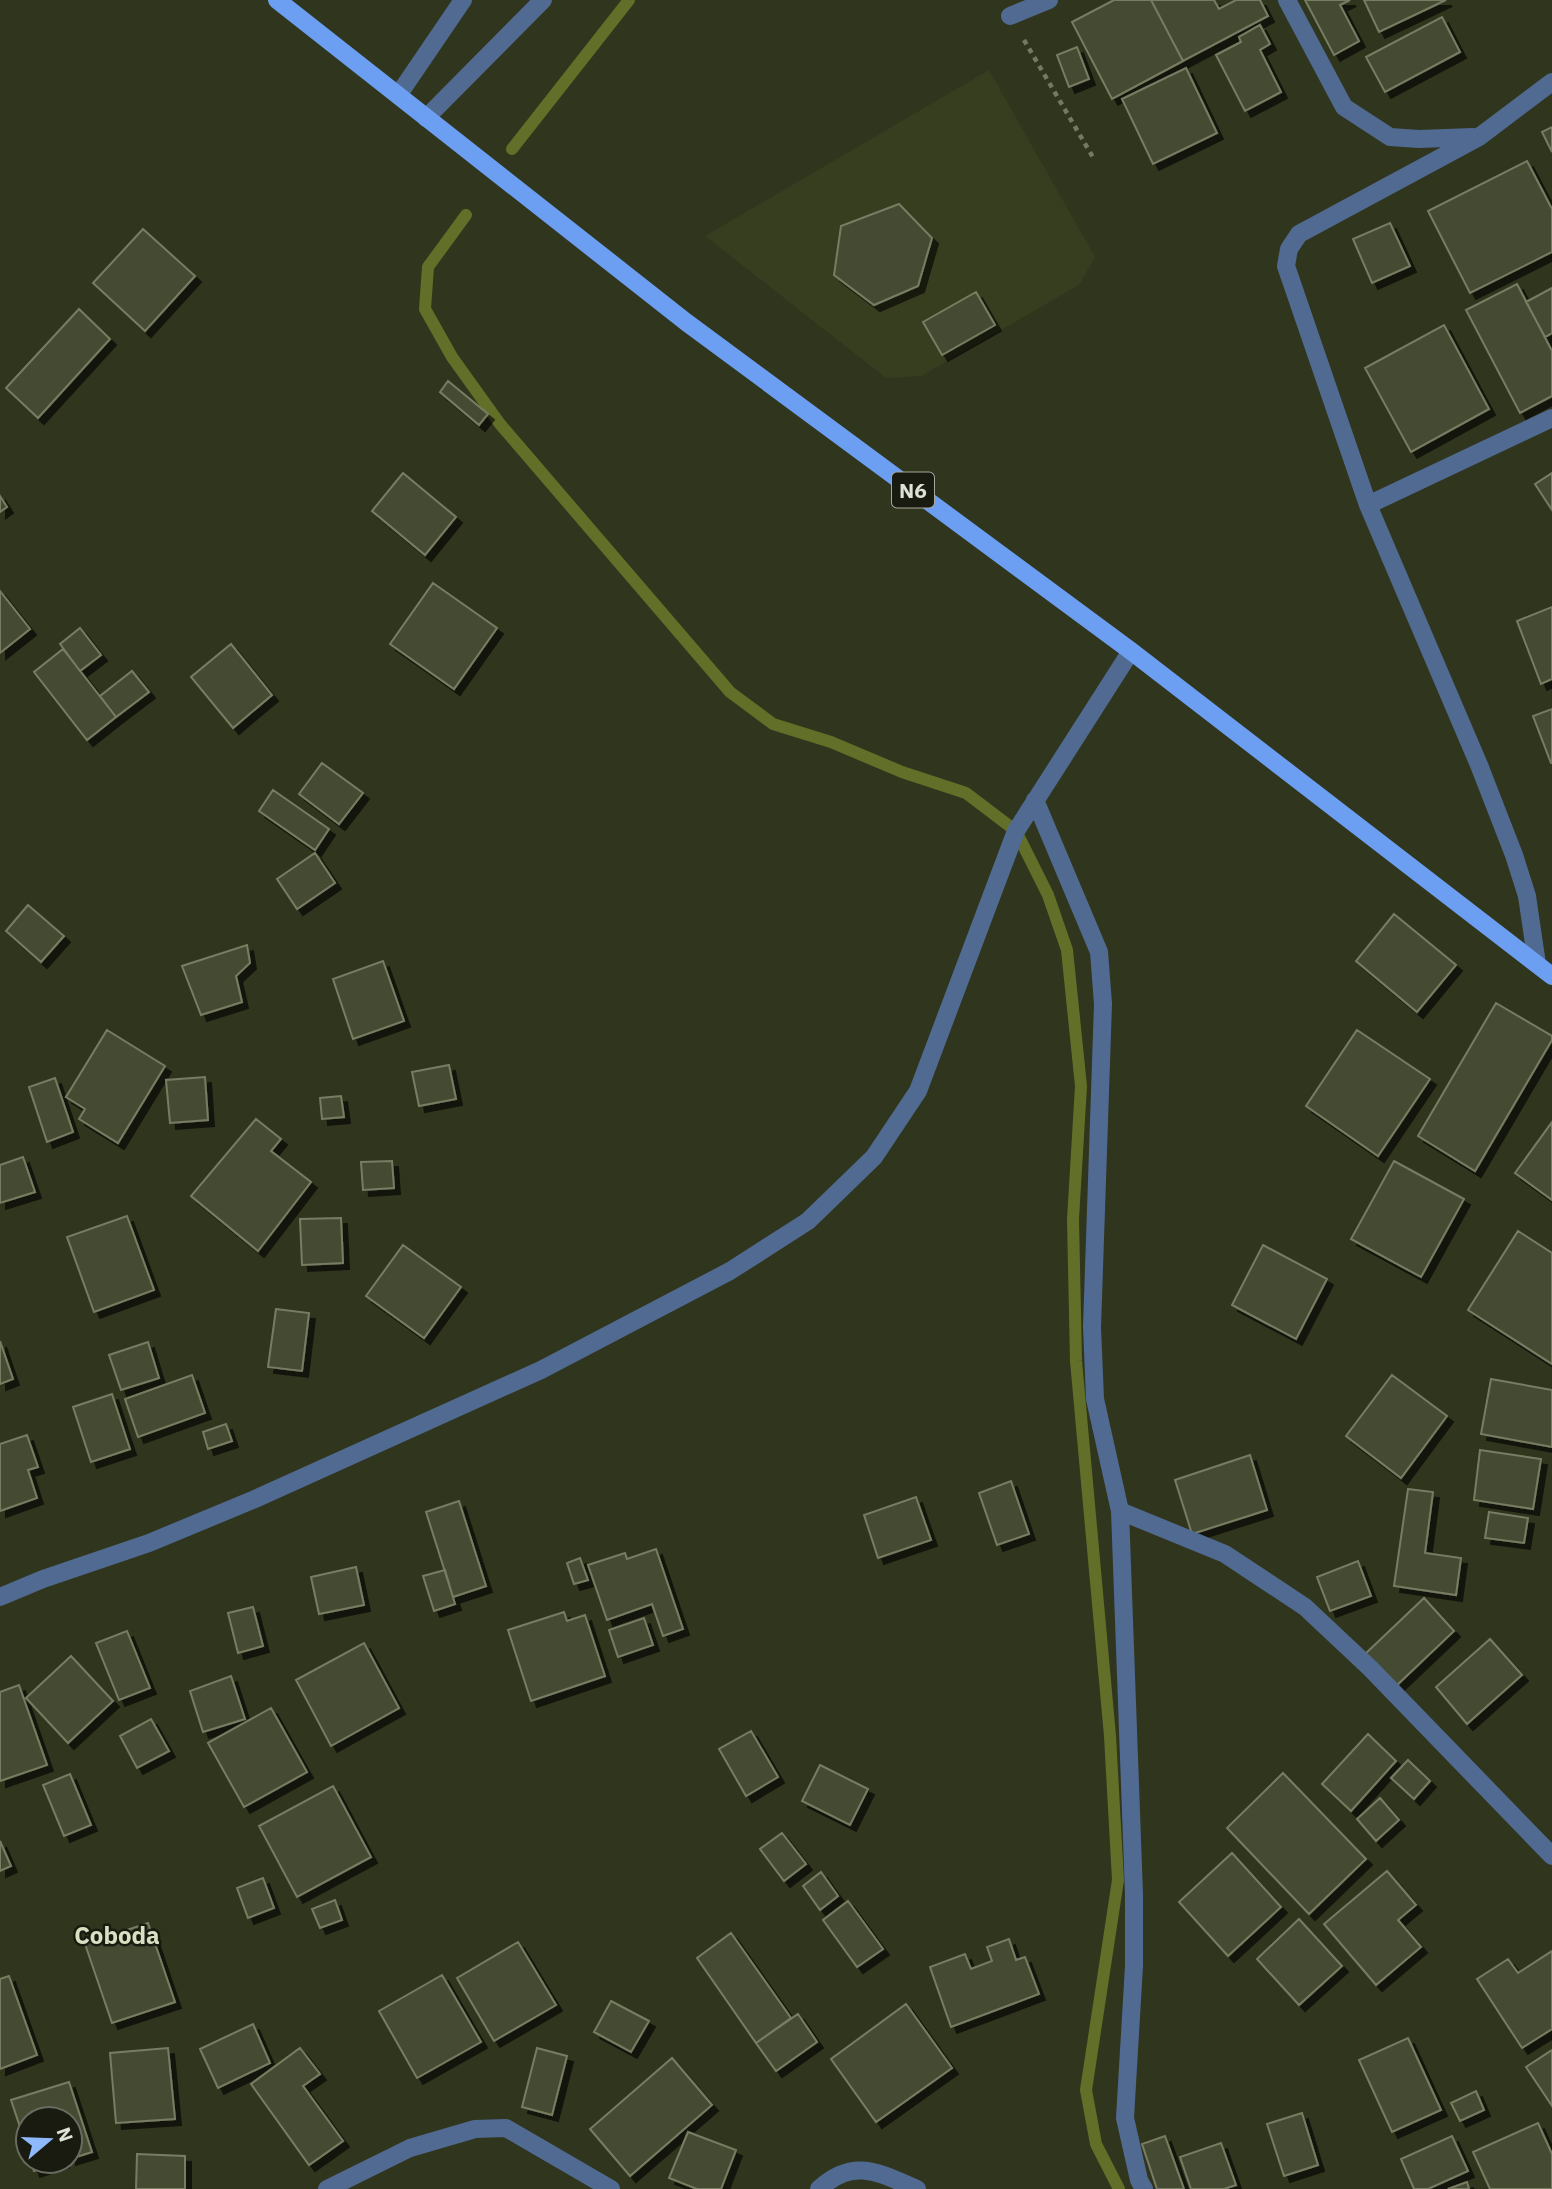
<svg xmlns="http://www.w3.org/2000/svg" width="1552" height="2189" font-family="'IBM Plex Sans',sans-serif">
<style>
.built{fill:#373e1f}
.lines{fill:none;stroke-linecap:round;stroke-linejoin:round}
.stream{stroke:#626f29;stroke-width:12}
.building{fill:#454b32;stroke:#777d62;stroke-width:2;filter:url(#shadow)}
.path{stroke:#747964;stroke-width:4.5;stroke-dasharray:5 5;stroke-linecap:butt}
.minor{stroke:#516a92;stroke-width:18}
.primary{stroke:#6c9ff1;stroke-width:18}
.labels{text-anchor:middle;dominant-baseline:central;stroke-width:5;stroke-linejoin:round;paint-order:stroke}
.shield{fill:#191b11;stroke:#a4a79a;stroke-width:2}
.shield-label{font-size:21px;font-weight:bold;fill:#dfe3d5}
.neighbourhood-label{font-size:24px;font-weight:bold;fill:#d8e0c2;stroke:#191b11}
</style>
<defs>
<filter id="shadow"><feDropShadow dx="6" dy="6" stdDeviation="0" flood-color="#0009"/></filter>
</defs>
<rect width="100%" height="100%" fill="#30351d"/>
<path class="built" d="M989,70L1095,257L1079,285L921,376L886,378L705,236Z"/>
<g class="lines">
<path class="stream" d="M512,149L629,0
M466,215L428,267L425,309L452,357L500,424L730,692L773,724L831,742L902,772L966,793L1016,831L1048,895L1067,950L1081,1086L1073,1219L1076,1361L1110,1736L1118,1880L1086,2090L1096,2144L1119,2189"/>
</g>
<path class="building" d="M1114,0H1151L1183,61L1112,99L1072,22Z
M1151,0H1214L1219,9L1236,0H1260L1268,16L1183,61Z
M1305,0H1350L1340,5L1359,41L1334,55Z
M1364,0H1446L1379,32Z
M1442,17L1460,52L1385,92L1366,57Z
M1260,25L1270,44L1260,50L1281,92L1245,111L1216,55L1241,42L1239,37Z
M1077,47L1089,79L1069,87L1057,55Z
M1186,68L1217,133L1153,164L1122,99Z
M1552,127V152L1542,132Z
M1527,161L1552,209V252L1470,293L1428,211Z
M899,204L932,238L918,286L874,305L834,275L841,226Z
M1390,223L1410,266L1372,283L1353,239Z
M143,229L195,276L145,331L93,283Z
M1517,284L1552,351V396L1520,413L1466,310Z
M1552,288V333L1545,337L1526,302Z
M976,292L995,325L942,355L923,322Z
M79,309L110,339L38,418L6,388Z
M1444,325L1489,409L1411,452L1365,368Z
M448,381L488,414L479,425L440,392Z
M403,473L456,517L425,555L372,511Z
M1552,473V510L1535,484Z
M0,496L7,507L0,512Z
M433,583L497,628L454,689L390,644Z
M0,591L30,629L0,653Z
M1552,607V679L1541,684L1517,621Z
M80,628L101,655L80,671L60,644Z
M231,644L272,695L233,728L191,677Z
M63,649L116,717L87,740L34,672Z
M132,671L149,692L116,717L100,696Z
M1552,709V763H1551L1533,716Z
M322,763L363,793L339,824L299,794Z
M273,790L329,829L315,850L259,811Z
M315,853L335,883L297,909L277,879Z
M28,905L64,936L41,962L6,931Z
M1394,914L1456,965L1417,1012L1356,961Z
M247,945L250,963L236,976L242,1002L201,1015L182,966Z
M383,961L404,1021L353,1039L333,979Z
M1496,1003L1552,1036V1040L1475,1171L1418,1136Z
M107,1030L165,1066L118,1143L79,1119L85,1109L66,1097Z
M1357,1030L1430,1079L1378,1156L1306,1106Z
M449,1065L456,1099L419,1106L412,1072Z
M205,1077L208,1120L170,1123L166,1080Z
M55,1078L73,1132L47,1142L29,1087Z
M341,1096L344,1117L322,1119L320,1098Z
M256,1119L281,1139L271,1151L311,1182L258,1251L191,1196Z
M1552,1122V1200L1515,1173Z
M23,1157L35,1192L0,1203V1165Z
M392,1161L394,1188L363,1190L361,1162Z
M1394,1161L1464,1199L1421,1277L1351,1239Z
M127,1216L154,1290L94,1312L67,1237Z
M341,1218L343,1263L302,1265L300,1219Z
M1518,1231L1552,1253V1364L1468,1310Z
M403,1245L461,1287L424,1338L366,1296Z
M1263,1245L1327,1279L1296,1339L1232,1305Z
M276,1309L309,1313L302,1371L268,1367Z
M0,1341L13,1379L0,1384Z
M148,1342L159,1378L121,1390L109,1355Z
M192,1375L205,1413L138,1437L125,1399Z
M1392,1375L1447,1416L1401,1478L1346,1436Z
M1491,1379L1552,1390V1447L1481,1434Z
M112,1394L130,1449L91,1462L73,1407Z
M226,1424L232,1441L208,1449L203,1432Z
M27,1435L38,1467L28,1470L37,1498L0,1511V1444Z
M1480,1450L1541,1459L1533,1509L1474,1500Z
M1250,1455L1267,1510L1192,1534L1175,1480Z
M1011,1481L1029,1534L997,1545L979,1493Z
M1408,1489L1433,1492L1425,1553L1461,1558L1456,1595L1394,1586Z
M916,1497L931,1540L878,1558L864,1515Z
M459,1501L486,1586L453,1597L426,1512Z
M1489,1512L1528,1518L1524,1543L1485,1538Z
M656,1549L683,1629L663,1636L652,1604L607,1620L588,1565L625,1553L627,1559Z
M580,1558L588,1580L574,1584L567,1563Z
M1358,1561L1371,1596L1330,1611L1317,1577Z
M356,1567L364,1605L319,1614L311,1577Z
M445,1570L455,1604L434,1611L423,1576Z
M1424,1598L1454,1631L1395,1687L1364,1655Z
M253,1607L263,1646L238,1653L228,1613Z
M564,1612L567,1621L585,1615L605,1676L531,1701L508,1630Z
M644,1618L653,1645L618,1657L609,1630Z
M127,1631L150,1688L119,1700L96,1643Z
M1490,1639L1522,1675L1467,1724L1436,1687Z
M364,1643L399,1708L331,1746L296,1680Z
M71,1656L113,1701L68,1743L26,1698Z
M231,1676L245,1719L203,1732L190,1691Z
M19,1685L47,1765L0,1781V1692Z
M271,1708L307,1772L244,1807L208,1743Z
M151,1719L169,1751L137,1768L120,1736Z
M751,1731L778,1777L746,1796L719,1749Z
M1368,1734L1396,1761L1351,1811L1322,1784Z
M1408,1760L1430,1781L1414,1799L1391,1778Z
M820,1765L868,1789L850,1825L802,1801Z
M1283,1773L1366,1859L1309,1914L1227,1828Z
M70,1774L91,1825L64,1836L43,1785Z
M333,1786L371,1857L297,1897L259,1826Z
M1380,1798L1399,1820L1376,1841L1357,1819Z
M782,1833L806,1864L784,1881L760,1849Z
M0,1841L11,1866L0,1871Z
M1232,1853L1281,1907L1228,1956L1179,1902Z
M1387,1871L1416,1905L1398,1920L1421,1947L1376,1985L1324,1924Z
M821,1872L838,1896L820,1910L803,1886Z
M263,1878L274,1908L248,1918L237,1888Z
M335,1900L342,1920L320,1928L312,1909Z
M848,1901L883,1949L857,1967L823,1920Z
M1299,1919L1342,1966L1299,2005L1257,1959Z
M148,1923L175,2002L112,2023L85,1944Z
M731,1933L791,2018L756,2043L697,1958Z
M1009,1939L1016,1960L1025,1957L1039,1994L951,2027L930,1967L965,1954L971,1969L992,1961L987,1947Z
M518,1942L556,2005L494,2041L457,1978Z
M1552,1951V2029L1522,2048L1477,1979L1508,1959L1518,1973Z
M442,1975L481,2042L417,2078L379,2011Z
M9,1976L37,2055L0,2069V1979Z
M611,2001L649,2021L631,2052L594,2032Z
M906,2004L952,2068L876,2122L831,2059Z
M798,2014L817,2042L776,2071L756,2043Z
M253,2024L270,2063L218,2088L200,2049Z
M1408,2038L1441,2110L1392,2132L1359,2060Z
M168,2048L175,2119L116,2123L110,2053Z
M300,2048L320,2074L303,2086L343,2141L309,2165L251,2084Z
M537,2048L567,2056L552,2115L522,2107Z
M1552,2050V2106L1526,2067Z
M672,2058L712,2105L630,2176L590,2129Z
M69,2082L92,2152L70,2159V2119H28V2151L11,2100Z
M1476,2091L1484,2110L1460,2121L1451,2103Z
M1302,2113L1318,2165L1284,2176L1267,2124Z
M1538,2123L1552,2154V2189H1490L1473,2152Z
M688,2132L736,2150L721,2189H697L669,2178Z
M1165,2136L1184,2189H1157L1142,2144Z
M1452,2136L1468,2171L1428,2189H1414L1401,2159Z
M1221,2143L1236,2185L1224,2189H1191L1180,2157Z
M137,2154L185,2156V2189H136Z
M31,2161H64L34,2171Z
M1467,2182L1469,2189H1448Z"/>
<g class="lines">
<path class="path" d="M1024,40L1094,159"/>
<path class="minor" d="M1287,0L1344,107L1390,137L1419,139L1473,137
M1010,16L1049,0
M399,94L463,0
M426,118L543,0
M1368,505L1552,418
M1035,800L1099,952L1103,1004L1092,1327L1095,1399L1120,1511L1134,1894V1966L1125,2118L1139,2180L1144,2189
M1537,964L1527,896L1514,855L1479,765L1368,505L1286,266L1289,249L1299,234L1479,137L1552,82
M1120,1511L1225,1554L1305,1607L1370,1668L1552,1856
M0,1597L43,1579L149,1543L255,1499L541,1370L730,1271L808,1221L874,1157L918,1091L1016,831L1131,651
M327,2189L410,2148L475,2129L506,2128L611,2189
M819,2189C854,2157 879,2173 917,2189"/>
<path class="primary" d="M277,0L686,322L1131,651L1552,976"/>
</g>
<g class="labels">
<rect class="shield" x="892" y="472.5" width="42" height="35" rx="5"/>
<g class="shield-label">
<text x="913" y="490">N6</text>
</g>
<g class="neighbourhood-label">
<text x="117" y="1935">Coboda</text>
</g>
</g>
<g transform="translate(49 2140) rotate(71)"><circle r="33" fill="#191b11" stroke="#686b5f" stroke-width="2"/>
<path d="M0-5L12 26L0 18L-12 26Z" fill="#8eb9fd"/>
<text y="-10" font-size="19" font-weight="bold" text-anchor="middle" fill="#dfe3d5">N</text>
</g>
</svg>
